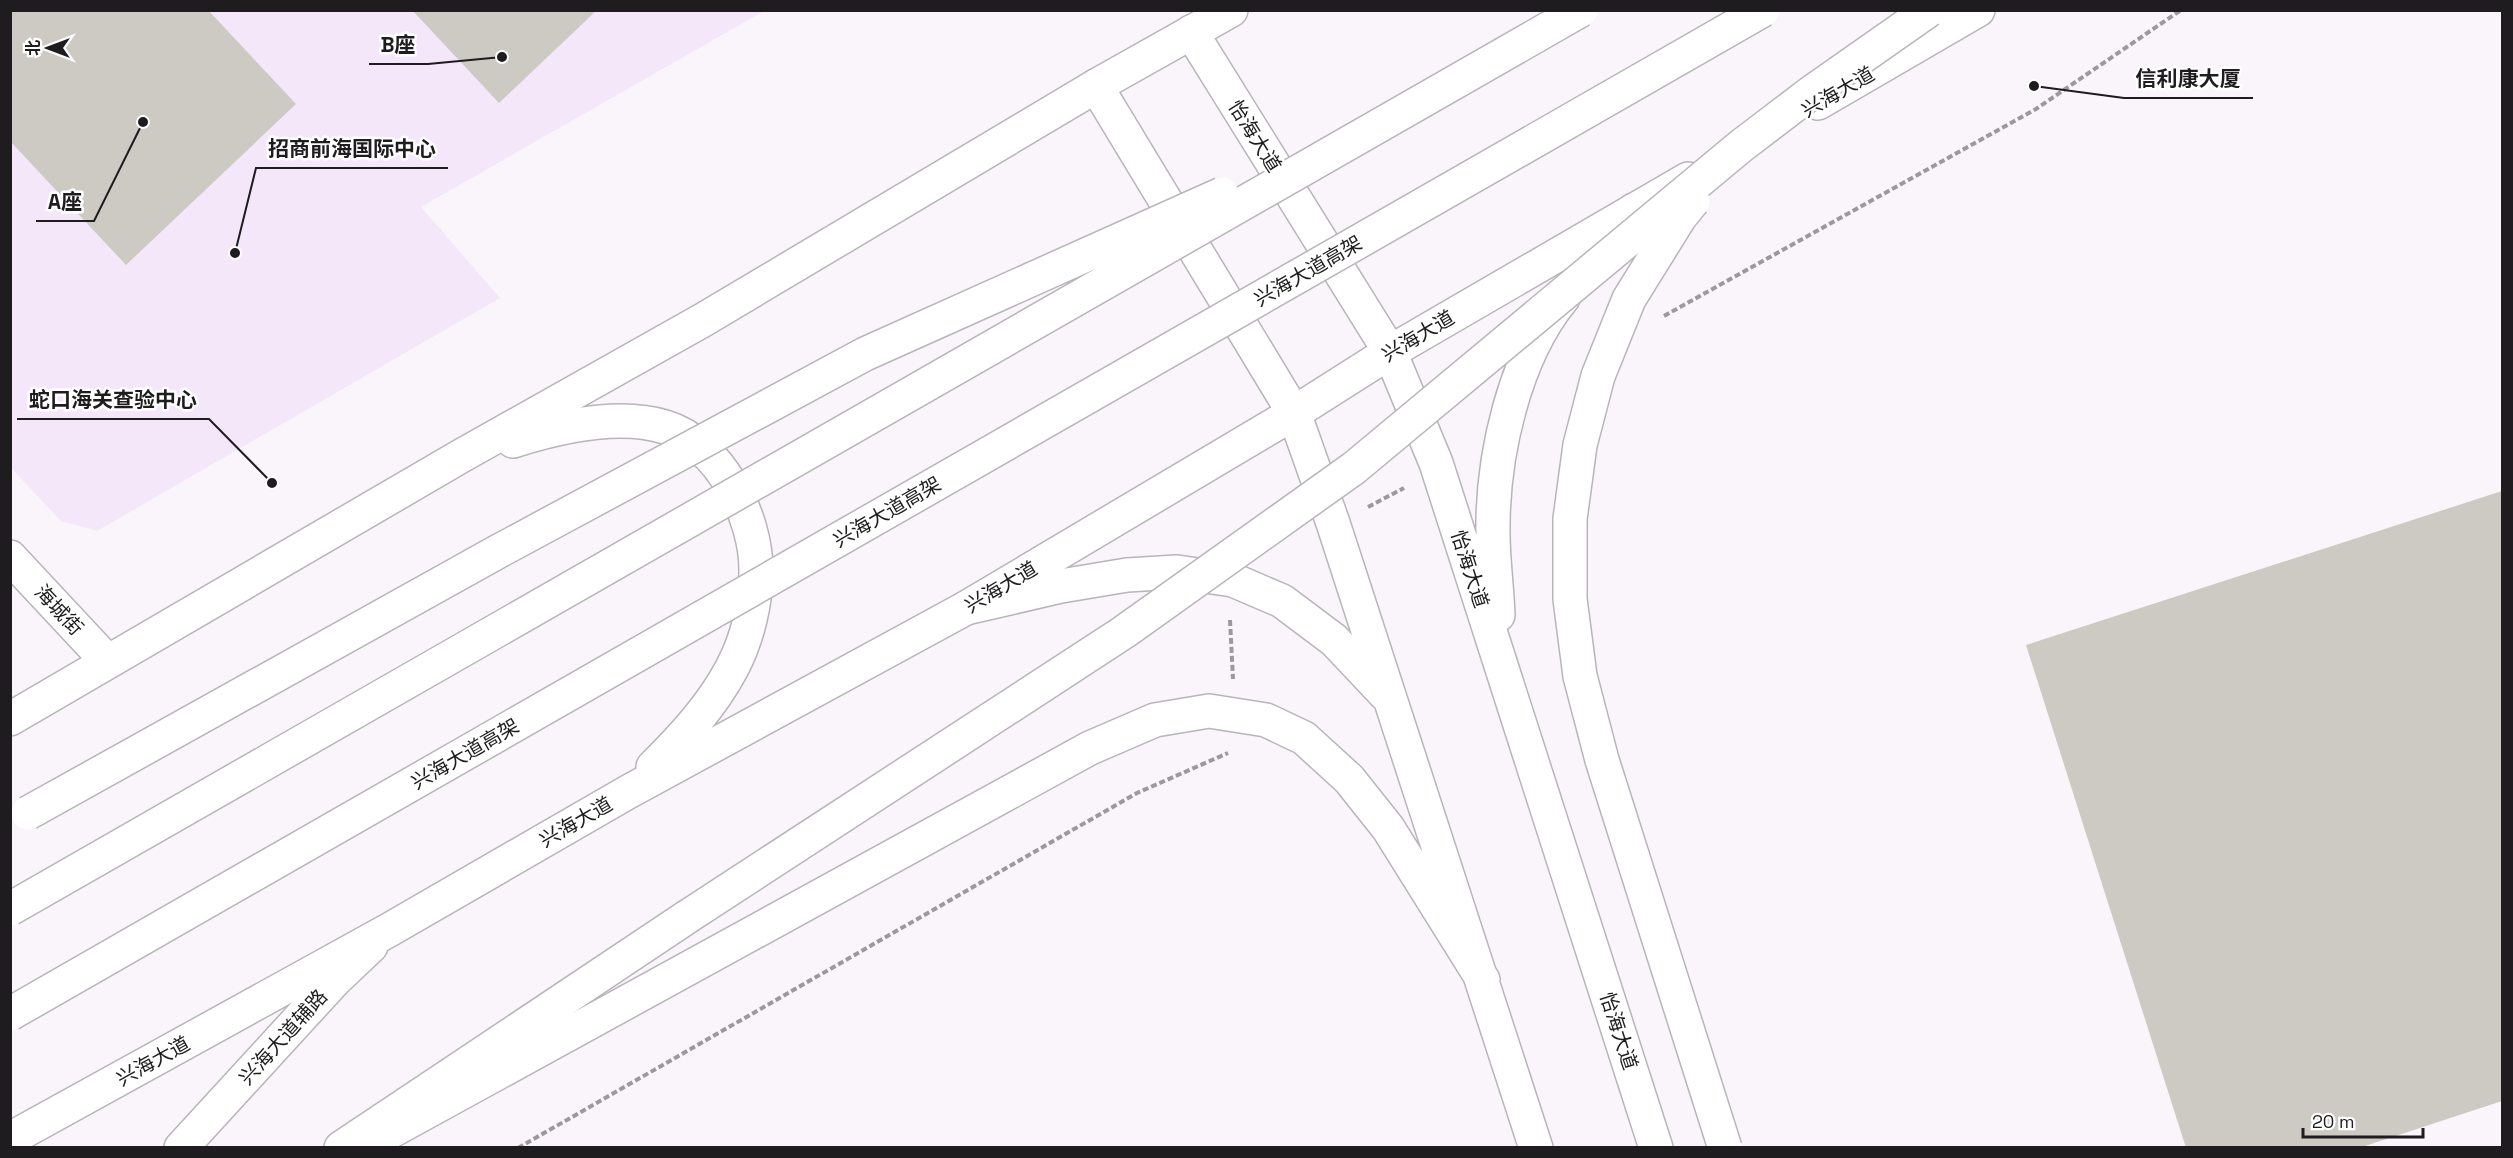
<svg xmlns="http://www.w3.org/2000/svg" width="2513" height="1158" font-family="'Space Grotesk','Noto Sans SC',sans-serif">
<style>
.commercial{fill:#f5e7fa}
.building{fill:#cdc9c3}
.lines{fill:none;stroke-linecap:round;stroke-linejoin:round}
.minor-casing{stroke:#b9b4ba;stroke-width:36}
.tertiary-casing{stroke:#b9b4ba;stroke-width:36}
.secondary-casing{stroke:#b9b4ba;stroke-width:36}
.primary-casing{stroke:#b9b4ba;stroke-width:36}
.path{stroke:#9c989c;stroke-width:4;stroke-dasharray:6 3;stroke-linecap:butt}
.minor{stroke:#fff;stroke-width:33}
.tertiary{stroke:#fff;stroke-width:33}
.secondary{stroke:#fff;stroke-width:33}
.primary{stroke:#fff;stroke-width:33}
.primary-bridge-casing{stroke:#b9b4ba;stroke-width:36;stroke-linecap:butt}
.primary-bridge{stroke:#fff;stroke-width:33}
.labels{text-anchor:middle;dominant-baseline:central;stroke-width:5;stroke-linejoin:round;paint-order:stroke}
.street-label{font-size:20px;fill:#1e1c1e;stroke:#fff}
.leader{fill:none;stroke:#1e1c1e;stroke-width:2}
.callout-dot{fill:#1e1c1e;stroke:#fff;stroke-width:2}
.callout-label{font-size:21px;text-anchor:middle;font-weight:bold;fill:#1e1c1e;stroke:#fff;stroke-width:5;stroke-linejoin:round;paint-order:stroke}
</style>
<rect width="100%" height="100%" fill="#faf5fa"/>
<path class="commercial" d="M11,11H764L421,207L500,298L97,531L61,521L11,468Z"/>
<path class="building" d="M10,10H208L296,104L126,265L10,141Z
M412,10H597L499,103Z
M2502,491V1101L2359,1148H2186L2026,645Z"/>
<g class="lines">
<g class="minor-casing">
<path id="minor" d="M181,1148L334,981L371,946"/>
</g>
<g class="tertiary-casing">
<path id="tertiary" d="M1818,103L1978,10
M513,441C557,427 619,413 665,427C719,443 757,517 756,572C756,603 747,640 732,668C712,706 683,737 653,767
M10,557L108,662
M10,719L461,456L703,320L1096,86L1231,10
M10,1139L389,930L628,792L966,608L1294,413L1390,352L1688,179"/>
</g>
<g class="secondary-casing">
<path id="secondary" d="M1191,32L1390,352L1436,463L1656,1148
M1096,86L1294,413L1333,523L1536,1148
M1597,255L1634,210
M966,608L1061,586L1127,575L1177,572L1233,580L1282,601L1334,640L1385,694
M1498,615C1497,588 1493,560 1493,533C1492,457 1514,357 1563,298
M377,1139L1090,748L1155,720L1209,711L1266,720L1304,738L1349,779L1388,828L1483,980"/>
</g>
<g class="primary-casing">
<path id="primary" d="M341,1148L687,917"/>
</g>
<path class="path" d="M1664,316L2036,109L2181,10
M1368,507L1404,488
M1230,620L1233,679
M518,1148L1137,793L1228,753"/>
<use href="#minor" class="minor"/>
<use href="#tertiary" class="tertiary"/>
<use href="#secondary" class="secondary"/>
<use href="#primary" class="primary"/>
<g class="primary-bridge-casing">
<path id="primary-bridge" d="M1693,201L1680,217L1629,299L1598,376L1580,445L1570,519V599L1580,676L1602,760L1725,1148
M28,813L499,551L865,354L1222,194
M10,909L1581,10
M687,917L1124,632L1354,468L1741,146L1812,92L1929,10
M10,1014L1763,10"/>
</g>
<use href="#primary-bridge" class="primary-bridge"/>
</g>
<g class="labels">
<g class="street-label">
<text transform="translate(1838 92) rotate(-30)">兴海大道</text>
<text transform="translate(1255 136) rotate(58)">怡海大道</text>
<text transform="translate(1308 271) rotate(-30)">兴海大道高架</text>
<text transform="translate(1418 336) rotate(-31)">兴海大道</text>
<text transform="translate(887 512) rotate(-30)">兴海大道高架</text>
<text transform="translate(1470 569) rotate(72)">怡海大道</text>
<text transform="translate(1001 587) rotate(-31)">兴海大道</text>
<text transform="translate(59 610) rotate(47)">海城街</text>
<text transform="translate(465 754) rotate(-30)">兴海大道高架</text>
<text transform="translate(576 822) rotate(-30)">兴海大道</text>
<text transform="translate(1619 1031) rotate(72)">怡海大道</text>
<text transform="translate(283 1037) rotate(-48)">兴海大道辅路</text>
<text transform="translate(153 1061) rotate(-29)">兴海大道</text>
</g>
</g>
<path class="leader" d="M502 57L428 64H369M2034 86L2124 98H2253M235 253L256 168H448M143 122L94 221H36M272 483L209 419H17"/>
<g class="callout-dot">
<circle cx="502" cy="57" r="6"/>
<circle cx="2034" cy="86" r="6"/>
<circle cx="235" cy="253" r="6"/>
<circle cx="143" cy="122" r="6"/>
<circle cx="272" cy="483" r="6"/>
</g>
<g class="callout-label">
<text x="398" y="52">B座</text>
<text x="2188" y="86">信利康大厦</text>
<text x="352" y="156">招商前海国际中心</text>
<text x="65" y="209">A座</text>
<text x="113" y="407">蛇口海关查验中心</text>
</g>
<rect width="2513" height="1158" fill="none" stroke="#1e1c1e" stroke-width="24"/>
<g transform="translate(48 48) rotate(270)" stroke="#ffffff" stroke-width="4.5" paint-order="stroke">
<path d="M0-4.5L10 22L0 15L-10 22Z" fill="#1e1c1e"/>
<text y="-9" font-size="16" font-weight="bold" text-anchor="middle" fill="#1e1c1e">北</text>
</g>
<path d="M2303 1128v9h120v-9" fill="none" stroke="#1e1c1e" stroke-width="3"/>
<text x="2312" y="1128" font-size="18" fill="#1e1c1e" stroke="#ffffff" stroke-width="4.5" paint-order="stroke">20 m</text>
</svg>
